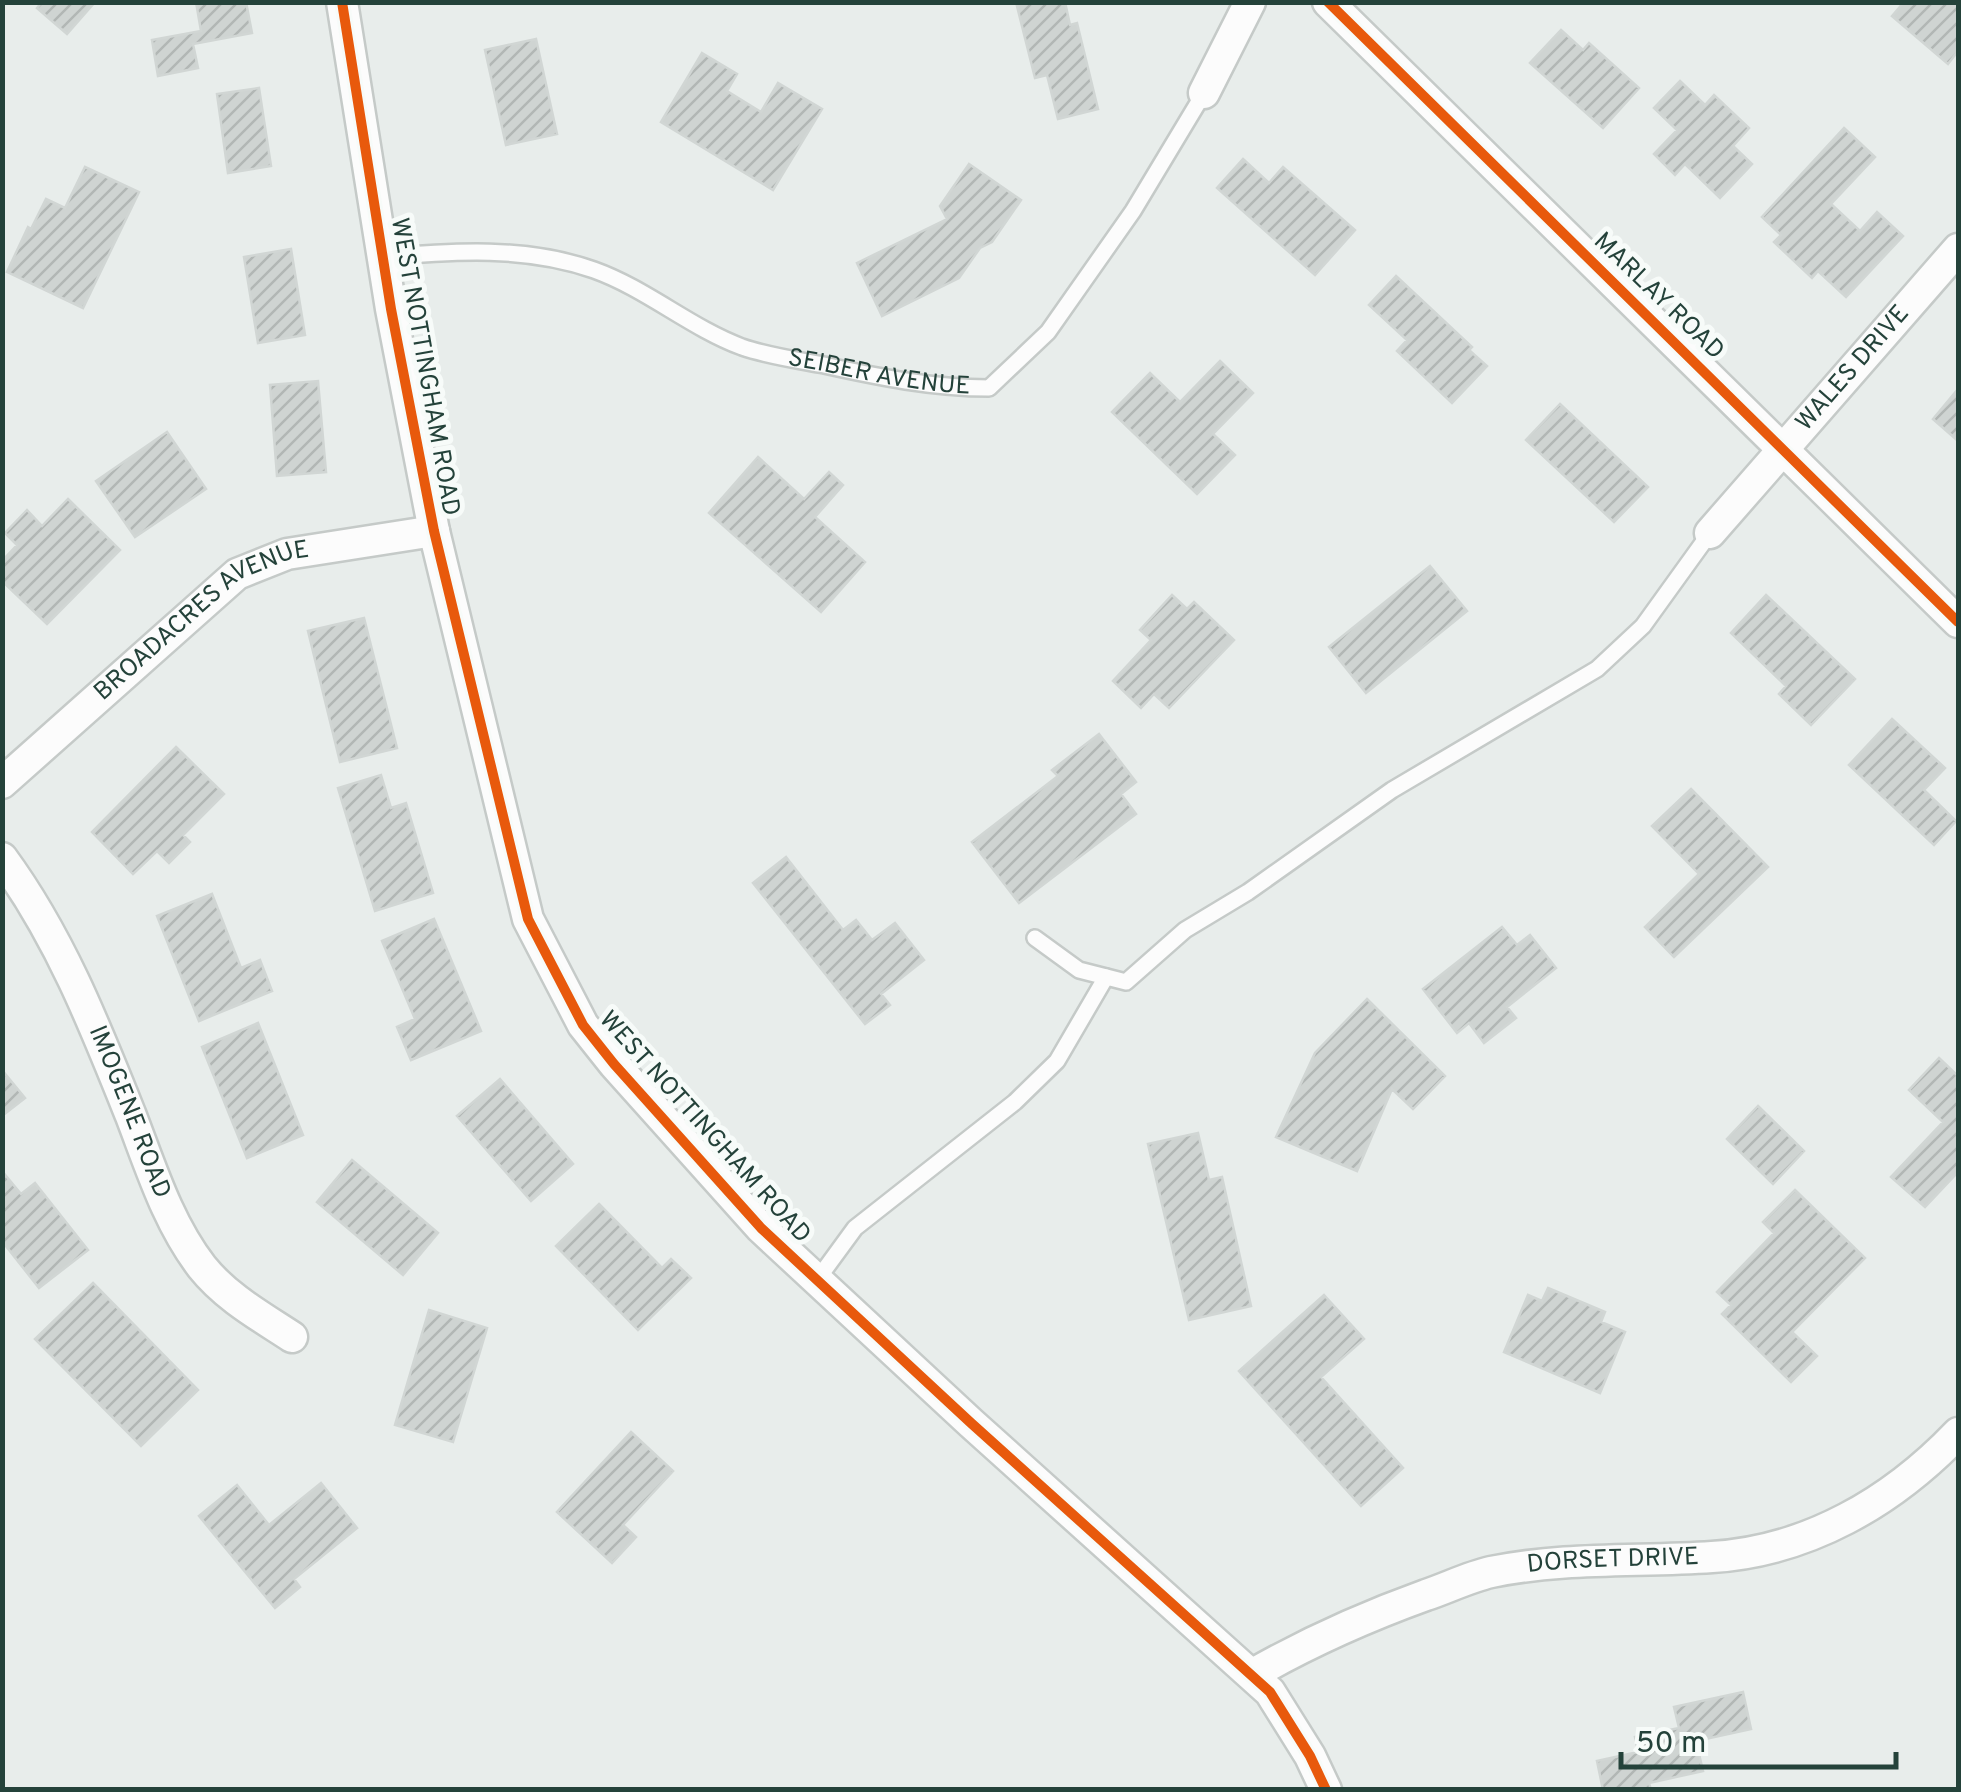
<svg xmlns="http://www.w3.org/2000/svg" width="1961" height="1792" font-family="Overpass,sans-serif">
<style>
.building{fill:url(#building-hatch);stroke:#d1d6d4;stroke-width:2.5}
.lines{fill:none;stroke-linecap:round;stroke-linejoin:round}
.lane-casing{stroke:#c5cac8;stroke-width:20}
.street-casing{stroke:#c5cac8;stroke-width:35}
.lane{stroke:#fcfcfc;stroke-width:15}
.street{stroke:#fcfcfc;stroke-width:30}
.cycleway-casing{stroke:#f7fbf9;stroke-width:16}
.cycleway{stroke:#e8590c;stroke-width:10}
.labels{text-anchor:middle;dominant-baseline:central;stroke-width:10;stroke-linejoin:round;paint-order:stroke}
.street-label{font-size:25px;fill:#24423a;stroke:#f7fbf9}
</style>
<defs>
<pattern id="building-hatch" width="6" height="6" patternUnits="userSpaceOnUse" patternTransform="scale(2.5)"><rect width="6" height="6" fill="#cfd4d2"/><path d="M-1 1l2-2M0 6l6-6M5 7l2-2" fill="none" stroke="#b2b7b5"/></pattern>
</defs>
<rect width="100%" height="100%" fill="#e8edeb"/>
<path class="building" d="M42,2H95L67,34L37,8Z
M196,2H246L252,33L193,44L198,68L158,76L152,40L201,31Z
M1016,2H1065L1070,25L1077,23L1098,109L1058,119L1047,75L1035,78Z
M1904,2H1958V51L1948,64L1892,16Z
M1561,30L1583,50L1589,43L1639,88L1603,128L1530,63Z
M536,39L557,134L506,145L485,50Z
M702,53L737,74L727,91L761,112L778,83L822,109L773,190L661,122Z
M1680,81L1705,105L1714,95L1749,128L1733,146L1752,164L1720,198L1685,164L1675,175L1654,154L1677,130L1654,108Z
M259,88L271,166L228,173L217,94Z
M1844,128L1875,157L1831,204L1860,231L1877,212L1903,236L1846,297L1818,271L1812,278L1774,242L1781,235L1762,217Z
M1243,159L1269,183L1283,167L1355,230L1315,275L1217,188Z
M969,164L1021,200L992,242L980,248L959,278L882,316L857,263L947,219L940,206Z
M85,167L139,192L83,308L7,272L28,227L31,229L46,199L65,208Z
M291,249L305,335L258,343L244,257Z
M1396,276L1472,347L1469,350L1487,366L1452,403L1397,351L1407,340L1369,305Z
M1220,361L1253,393L1213,434L1235,455L1197,494L1112,412L1150,373L1180,402Z
M318,381L326,472L277,476L270,385Z
M1958,389V441L1933,419Z
M1560,404L1648,487L1614,522L1526,440Z
M167,432L206,489L135,537L96,481Z
M758,457L804,499L829,472L843,485L815,517L865,562L821,612L709,513Z
M68,499L120,550L47,624L2,581V561L17,545L5,533L27,510L42,526Z
M1430,566L1467,611L1366,693L1329,647Z
M1172,595L1187,609L1194,602L1234,640L1169,708L1154,694L1141,708L1113,681L1151,640L1140,630Z
M1766,595L1855,679L1811,725L1779,694L1786,686L1731,633Z
M364,618L397,748L340,762L308,631Z
M1892,719L1945,768L1924,790L1956,821L1934,845L1849,765Z
M1099,734L1136,782L1121,794L1136,814L1019,903L972,842L1058,776L1052,770Z
M176,747L224,794L183,835L190,842L169,863L157,851L133,874L92,832Z
M381,775L391,808L406,803L433,893L375,911L338,788Z
M1691,789L1768,867L1674,957L1645,927L1699,874L1652,826Z
M786,857L843,930L856,920L872,940L895,923L924,960L881,994L890,1005L865,1024L753,883Z
M212,894L241,968L260,960L272,991L199,1021L157,916Z
M434,919L481,1031L411,1060L397,1027L415,1019L382,941Z
M1502,927L1517,945L1530,935L1556,968L1507,1007L1516,1018L1484,1043L1469,1023L1457,1033L1423,989Z
M1367,999L1445,1076L1413,1109L1392,1089L1357,1171L1276,1137L1315,1053Z
M258,1023L303,1135L247,1158L202,1047Z
M1939,1058L1958,1076V1172L1925,1207L1891,1177L1943,1122L1909,1090Z
M2,1070L25,1098L2,1116Z
M500,1079L573,1164L531,1201L457,1116Z
M1758,1106L1804,1151L1773,1184L1727,1139Z
M1198,1133L1209,1180L1222,1177L1251,1306L1189,1320L1148,1144Z
M352,1160L438,1233L403,1275L317,1202Z
M2,1171L21,1194L35,1183L88,1250L39,1288L2,1241Z
M1795,1190L1865,1258L1792,1332L1817,1356L1791,1382L1722,1314L1731,1305L1717,1292L1774,1233L1763,1222Z
M599,1204L662,1268L671,1259L691,1278L638,1330L556,1246Z
M93,1283L198,1390L141,1446L35,1339Z
M1548,1288L1605,1312L1601,1322L1625,1332L1600,1393L1504,1352L1528,1295L1542,1301Z
M1324,1295L1364,1339L1321,1377L1403,1468L1361,1506L1239,1371Z
M429,1310L487,1328L453,1442L395,1425Z
M631,1432L673,1471L623,1525L636,1537L612,1563L557,1512Z
M321,1483L357,1528L294,1579L300,1587L275,1608L199,1516L237,1485L269,1525Z
M1743,1692L1751,1729L1696,1741L1703,1771L1649,1783L1651,1790H1603L1597,1761L1638,1752L1635,1737L1679,1728L1674,1707Z"/>
<g class="lines">
<g class="lane-casing">
<g id="lane">
<path id="s1" d="M383,257C453,251 527,246 594,270C647,289 689,327 742,347C768,356 797,360 824,365C878,377 933,388 989,388L1048,332L1133,211L1204,93"/>
<path d="M1035,938L1079,970L1126,982L1185,930L1248,892L1392,790L1597,669L1643,626L1710,533"/>
<path d="M817,1280L855,1228L1015,1102L1057,1061L1106,977"/>
</g>
</g>
<g class="street-casing">
<g id="street">
<path d="M342,2L391,309L434,531L528,919L583,1025L614,1064L761,1228L971,1423L1270,1692L1310,1756L1326,1790"/>
<path d="M1328,2L1958,622"/>
<path d="M1204,93L1250,2"/>
<path id="s2" d="M1710,533L1958,249"/>
<path id="s3" d="M2,783L237,574L287,554L434,531"/>
<path id="s4" d="M2,858C60,937 95,1026 131,1116C151,1168 168,1223 202,1267C226,1297 260,1316 292,1337"/>
<path id="s5" d="M1253,1674C1309,1642 1365,1617 1426,1595C1447,1588 1469,1577 1491,1572C1564,1557 1638,1562 1712,1557C1808,1551 1892,1502 1958,1433"/>
</g>
</g>
<use href="#lane" class="lane"/>
<use href="#street" class="street"/>
<g class="cycleway-casing">
<path id="cycleway" d="M342,2L391,309L434,531L528,919L583,1025L614,1064L761,1228L971,1423L1270,1692L1310,1756L1326,1790
M1328,2L1958,622"/>
</g>
<use href="#cycleway" class="cycleway"/>
</g>
<g class="labels">
<g class="street-label">
<text transform="translate(1658 297) rotate(44)">MARLAY ROAD</text>
<text transform="translate(424 367) rotate(80)">WEST NOTTINGHAM ROAD</text>
<text stroke="none"><textPath href="#s2" startOffset="218">WALES DRIVE</textPath></text>
<text stroke="none"><textPath href="#s1" startOffset="520">SEIBER AVENUE</textPath></text>
<text stroke="none"><textPath href="#s3" startOffset="260">BROADACRES AVENUE</textPath></text>
<text stroke="none"><textPath href="#s4" startOffset="285">IMOGENE ROAD</textPath></text>
<text transform="translate(704 1128) rotate(48)">WEST NOTTINGHAM ROAD</text>
<text stroke="none"><textPath href="#s5" startOffset="382">DORSET DRIVE</textPath></text>
</g>
</g>
<rect width="1961" height="1792" fill="none" stroke="#24423a" stroke-width="10"/>
<path d="M1621 1752v15h275v-15" fill="none" stroke="#24423a" stroke-width="5"/>
<text x="1636" y="1752" font-size="30" fill="#24423a" stroke="#f7fbf9" stroke-width="8" paint-order="stroke">50 m</text>
</svg>
